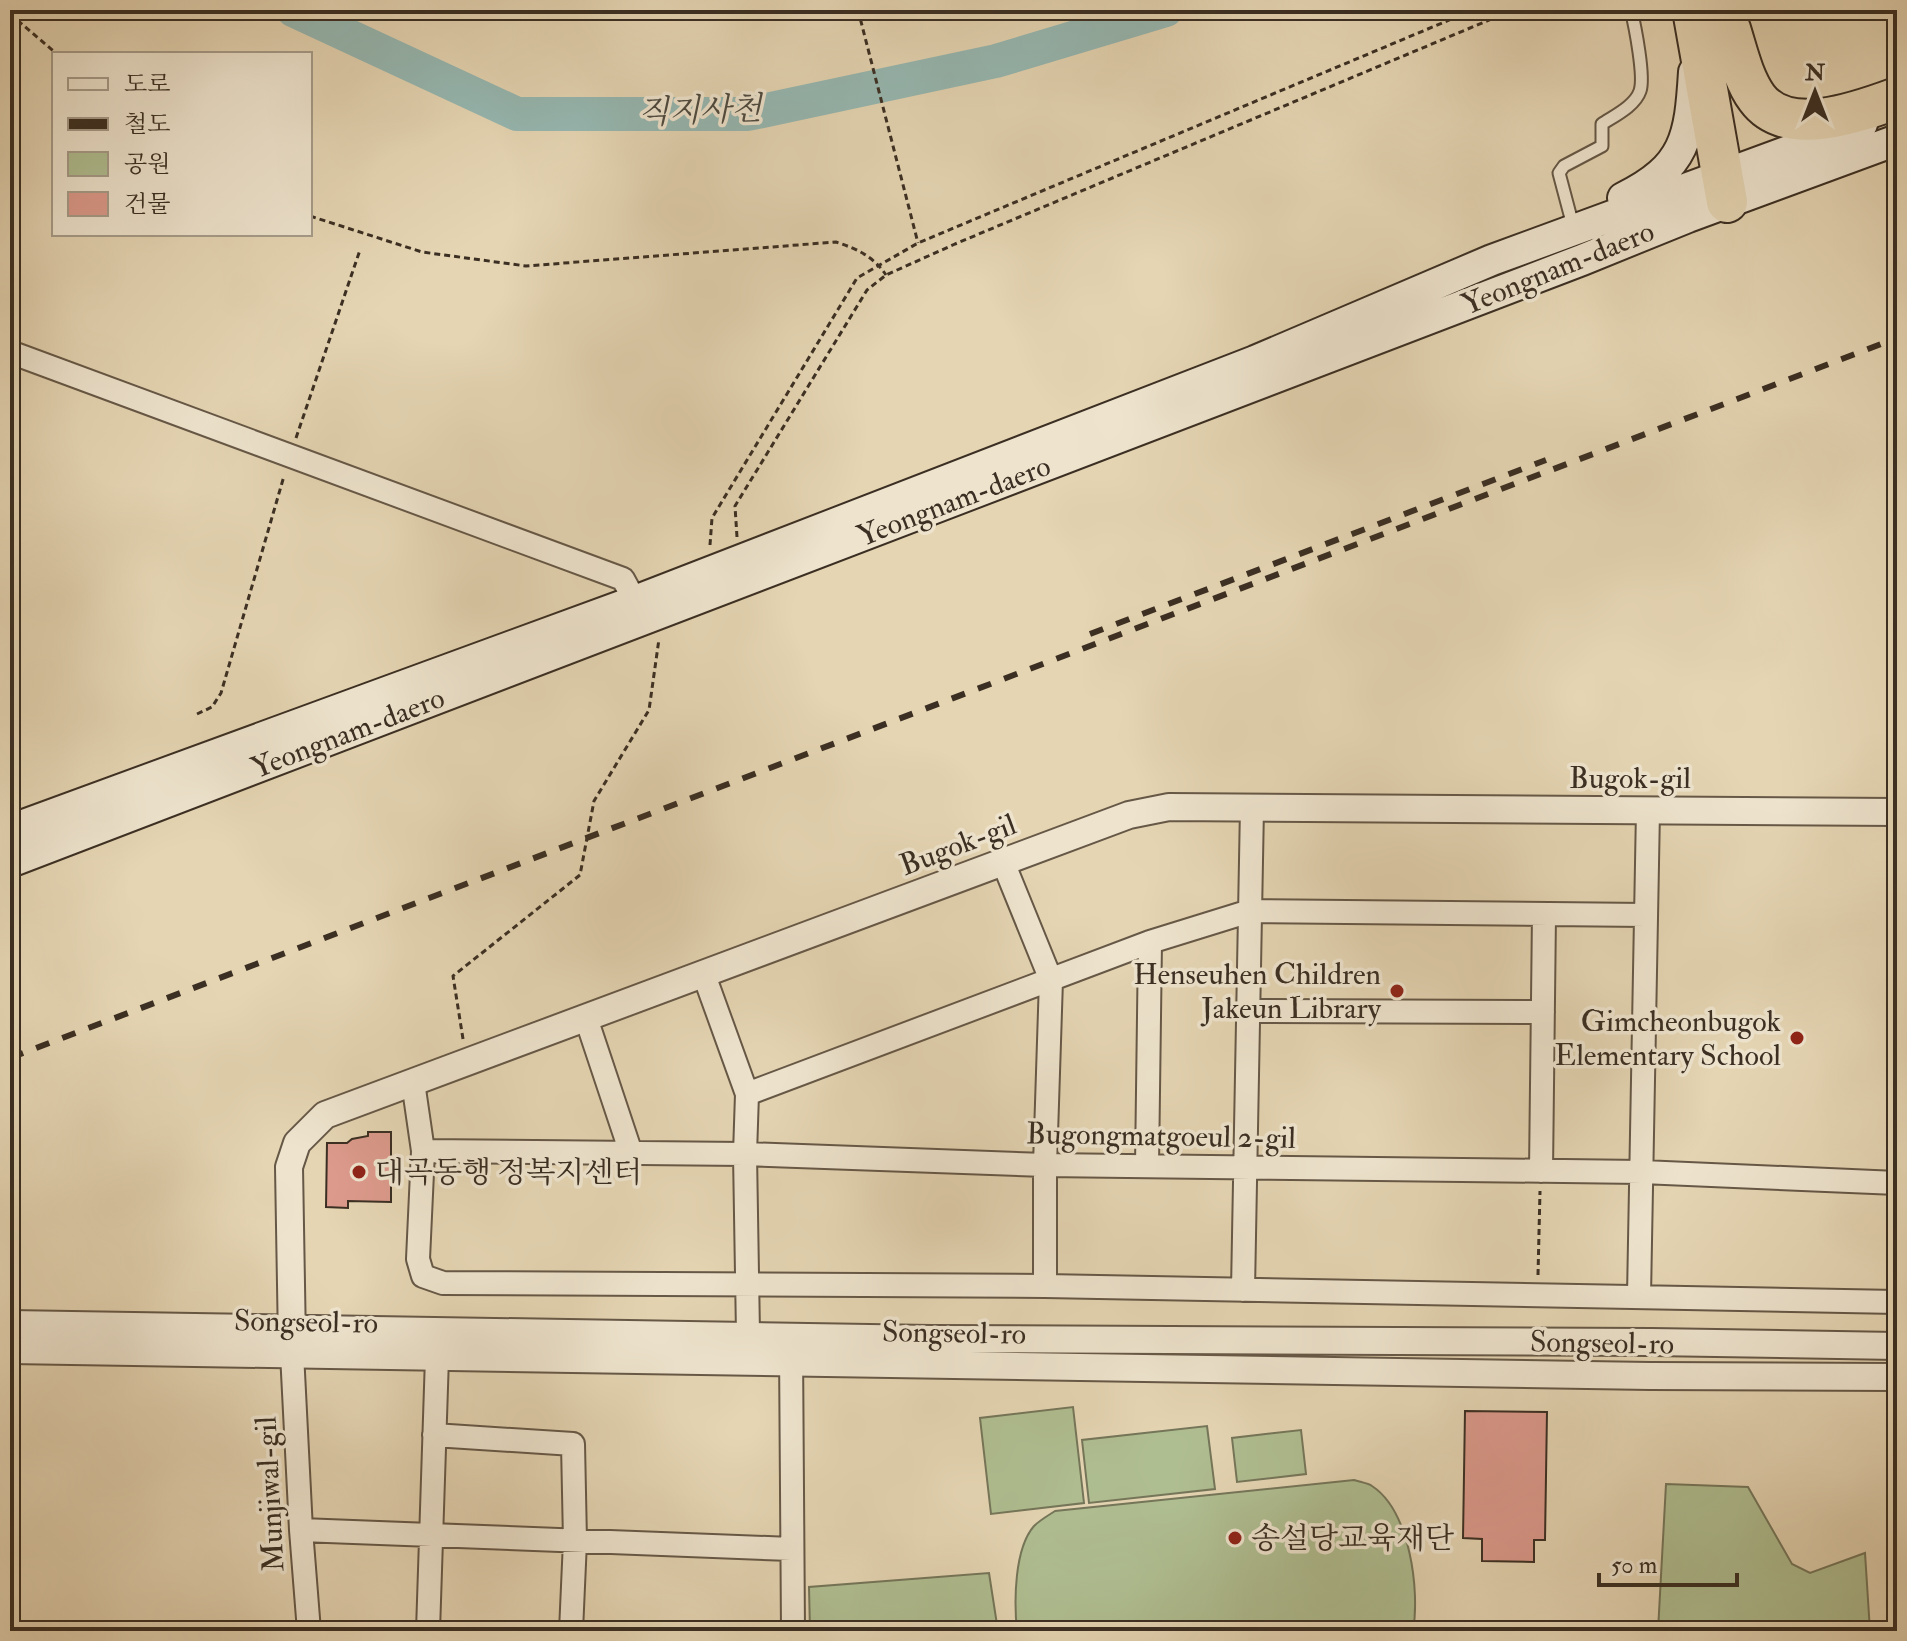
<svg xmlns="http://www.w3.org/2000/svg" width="1907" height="1641" font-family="'IM FELL Double Pica','Noto Serif KR',serif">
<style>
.green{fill:#afbe91;stroke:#75765a;stroke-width:2}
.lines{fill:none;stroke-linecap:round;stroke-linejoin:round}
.river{stroke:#96b8b2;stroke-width:34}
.building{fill:#dc9a8c;stroke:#3b2f23;stroke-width:2}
.service-casing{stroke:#665847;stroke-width:15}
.minor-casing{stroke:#665847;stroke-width:26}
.tertiary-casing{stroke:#665847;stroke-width:30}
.secondary-casing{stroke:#3b2f23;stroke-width:34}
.motorway-casing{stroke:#3b2f23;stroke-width:44}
.path{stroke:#3b2f23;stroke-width:3;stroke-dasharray:6 4;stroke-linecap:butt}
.service{stroke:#eee4ce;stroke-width:11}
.minor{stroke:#eee4ce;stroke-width:22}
.tertiary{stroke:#eee4ce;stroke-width:26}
.secondary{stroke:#eee4ce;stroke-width:30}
.motorway{stroke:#e5d5b3;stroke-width:40}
.rail{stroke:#3b2f23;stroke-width:6;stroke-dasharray:14 14;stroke-linecap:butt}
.poi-dot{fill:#8f2418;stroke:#eee4ce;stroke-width:3}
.labels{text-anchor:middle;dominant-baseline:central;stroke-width:7;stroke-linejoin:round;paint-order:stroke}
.street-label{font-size:30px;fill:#3b2f23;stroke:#eee4ce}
.poi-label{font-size:30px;fill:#3b2f23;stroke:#eee4ce;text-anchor:end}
.water-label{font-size:32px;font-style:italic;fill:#4d4a40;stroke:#eee4ce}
</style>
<rect width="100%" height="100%" fill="#e5d5b3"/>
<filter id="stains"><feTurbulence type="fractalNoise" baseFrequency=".0025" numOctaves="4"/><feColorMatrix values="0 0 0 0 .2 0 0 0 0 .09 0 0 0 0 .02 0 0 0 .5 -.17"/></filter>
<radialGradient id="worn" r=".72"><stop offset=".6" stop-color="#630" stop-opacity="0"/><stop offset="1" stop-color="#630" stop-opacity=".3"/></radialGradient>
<path class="green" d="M1073,1407L1084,1503L991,1514L980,1418Z
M1207,1426L1215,1489L1089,1503L1082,1440Z
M1301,1430L1306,1474L1237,1482L1232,1438Z
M1354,1480C1360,1482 1368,1483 1372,1486C1410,1511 1420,1590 1413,1631H1017C1014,1602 1014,1549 1034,1526C1040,1520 1049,1515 1055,1511Z
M1666,1484L1748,1487L1792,1564L1810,1573L1865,1553L1870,1631H1658Z
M989,1573L998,1631H810L809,1587Z"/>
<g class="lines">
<path class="river" d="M293,10L517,114H748L996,61L1166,10"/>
</g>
<path class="building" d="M368,1132H391V1202L348,1201V1208L326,1207L327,1143H347L352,1139L368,1136Z
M1465,1411L1547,1412L1545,1540H1534V1562L1482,1561V1539L1463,1538Z"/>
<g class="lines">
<g class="service-casing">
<path id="service" d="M1572,222L1559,173L1564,166L1602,146V124C1614,116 1635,106 1640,91C1645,77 1635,26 1631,10"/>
</g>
<g class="minor-casing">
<path id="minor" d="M10,352L623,579L635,601
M1003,862L1051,980L1045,1165V1286
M704,975L747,1094L745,1154L748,1334
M1248,1011L1543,1012
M586,1018L631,1153
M413,1082L423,1151L418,1259L423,1276L443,1283L1045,1286L1897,1302
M747,1094L1150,942L1250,911L1646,915
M423,1151L745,1154L1045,1165L1642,1172L1897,1183
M1147,1166L1150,942
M1541,1171L1544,914
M1243,1290L1252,807
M1639,1296L1648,810
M791,1348L793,1631
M292,1353L301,1530L309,1631
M434,1435L573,1444L575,1541L571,1631
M301,1530L791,1549
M428,1631L437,1357"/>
</g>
<g class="tertiary-casing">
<path id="tertiary" d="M10,1324L931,1339L1652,1342L1897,1346
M292,1343L289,1167L297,1143L325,1115L1129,815L1169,807L1897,812
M10,1350L1650,1376L1897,1377"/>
</g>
<g class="secondary-casing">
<path id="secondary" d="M1623,198C1686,167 1690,137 1694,72
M10,830L635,601L1255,361L1492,260L1862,124
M10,862L1582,260L1688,217L1897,140"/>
</g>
<g class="motorway-casing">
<path id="motorway" d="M1693,10L1727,202
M1730,29C1737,51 1743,79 1757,98C1787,139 1859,112 1897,98"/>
</g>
<path class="path" d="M858,10L918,243
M10,14L57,54
M310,216L422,252L526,266L836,242C857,249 873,256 886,275
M296,438L360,250
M737,537L735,506L867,290L886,275L955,244L1513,10
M710,545L712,518L857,278L918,243L1473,10
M197,714L212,707L221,693L284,476
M463,1039L453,976L580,875L594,801L649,710L659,639
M1538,1275L1540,1191"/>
<use href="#service" class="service"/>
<use href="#minor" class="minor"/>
<use href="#tertiary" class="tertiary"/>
<use href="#secondary" class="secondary"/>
<use href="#motorway" class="motorway"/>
<path class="rail" d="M1090,634L1546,460
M10,1058L1897,338"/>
</g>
<g class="poi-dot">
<circle cx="1397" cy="991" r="8"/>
<circle cx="1797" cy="1038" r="8"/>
<circle cx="359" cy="1172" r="8"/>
<circle cx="1235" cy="1538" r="8"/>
</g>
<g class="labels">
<g class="street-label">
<text transform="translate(1558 268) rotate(-22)">Yeongnam-daero</text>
<text transform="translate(954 501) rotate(-21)">Yeongnam-daero</text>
<text transform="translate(348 733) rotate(-21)">Yeongnam-daero</text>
<text x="1630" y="778">Bugok-gil</text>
<text transform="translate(958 845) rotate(-21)">Bugok-gil</text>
<text transform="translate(1161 1136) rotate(1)">Bugongmatgoeul 2-gil</text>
<text transform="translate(306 1322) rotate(1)">Songseol-ro</text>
<text transform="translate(954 1333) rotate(1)">Songseol-ro</text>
<text transform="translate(1602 1343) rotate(1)">Songseol-ro</text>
<text transform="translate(270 1494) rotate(-93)">Munjiwal-gil</text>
</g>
<g class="poi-label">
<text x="1381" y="974">Henseuhen Children<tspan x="1381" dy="34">Jakeun Library</tspan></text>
<text x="1781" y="1021">Gimcheonbugok<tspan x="1781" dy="34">Elementary School</tspan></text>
<text x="375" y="1172" text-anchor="start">대곡동행 정복지센터</text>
<text x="1251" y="1538" text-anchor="start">송설당교육재단</text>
</g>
<g class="water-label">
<text transform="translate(700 111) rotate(-2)">직지사천</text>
</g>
</g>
<rect width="1907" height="1641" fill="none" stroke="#e5d5b3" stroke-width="40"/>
<rect x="12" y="12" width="1883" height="1617" fill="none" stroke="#3b2f23" stroke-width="4"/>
<rect x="20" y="20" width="1867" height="1601" fill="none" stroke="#3b2f23" stroke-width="2"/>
<rect x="52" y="52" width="260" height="184" fill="#eee4ce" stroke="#a69c8a" stroke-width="2"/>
<rect x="68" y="78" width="40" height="12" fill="#eee4ce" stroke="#a69c8a" stroke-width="2"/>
<text x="124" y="92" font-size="24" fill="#3b2f23">도로</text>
<rect x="68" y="118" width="40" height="12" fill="#3b2f23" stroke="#a69c8a" stroke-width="2"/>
<text x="124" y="132" font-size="24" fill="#3b2f23">철도</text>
<rect x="68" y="152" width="40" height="24" fill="#afbe91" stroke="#a69c8a" stroke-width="2"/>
<text x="124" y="172" font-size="24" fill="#3b2f23">공원</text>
<rect x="68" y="192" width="40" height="24" fill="#dc9a8c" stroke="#a69c8a" stroke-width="2"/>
<text x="124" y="212" font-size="24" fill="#3b2f23">건물</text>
<g transform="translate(1815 92)" stroke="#eee4ce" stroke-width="6" paint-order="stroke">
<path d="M0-6L14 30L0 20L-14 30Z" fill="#3b2f23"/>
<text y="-12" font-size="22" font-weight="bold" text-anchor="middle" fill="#3b2f23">N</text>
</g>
<path d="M1599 1573v12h138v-12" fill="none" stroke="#3b2f23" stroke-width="4"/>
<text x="1611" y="1573" font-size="24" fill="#3b2f23" stroke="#eee4ce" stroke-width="6" paint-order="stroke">50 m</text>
<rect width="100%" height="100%" filter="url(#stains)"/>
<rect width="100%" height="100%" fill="url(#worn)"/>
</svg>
